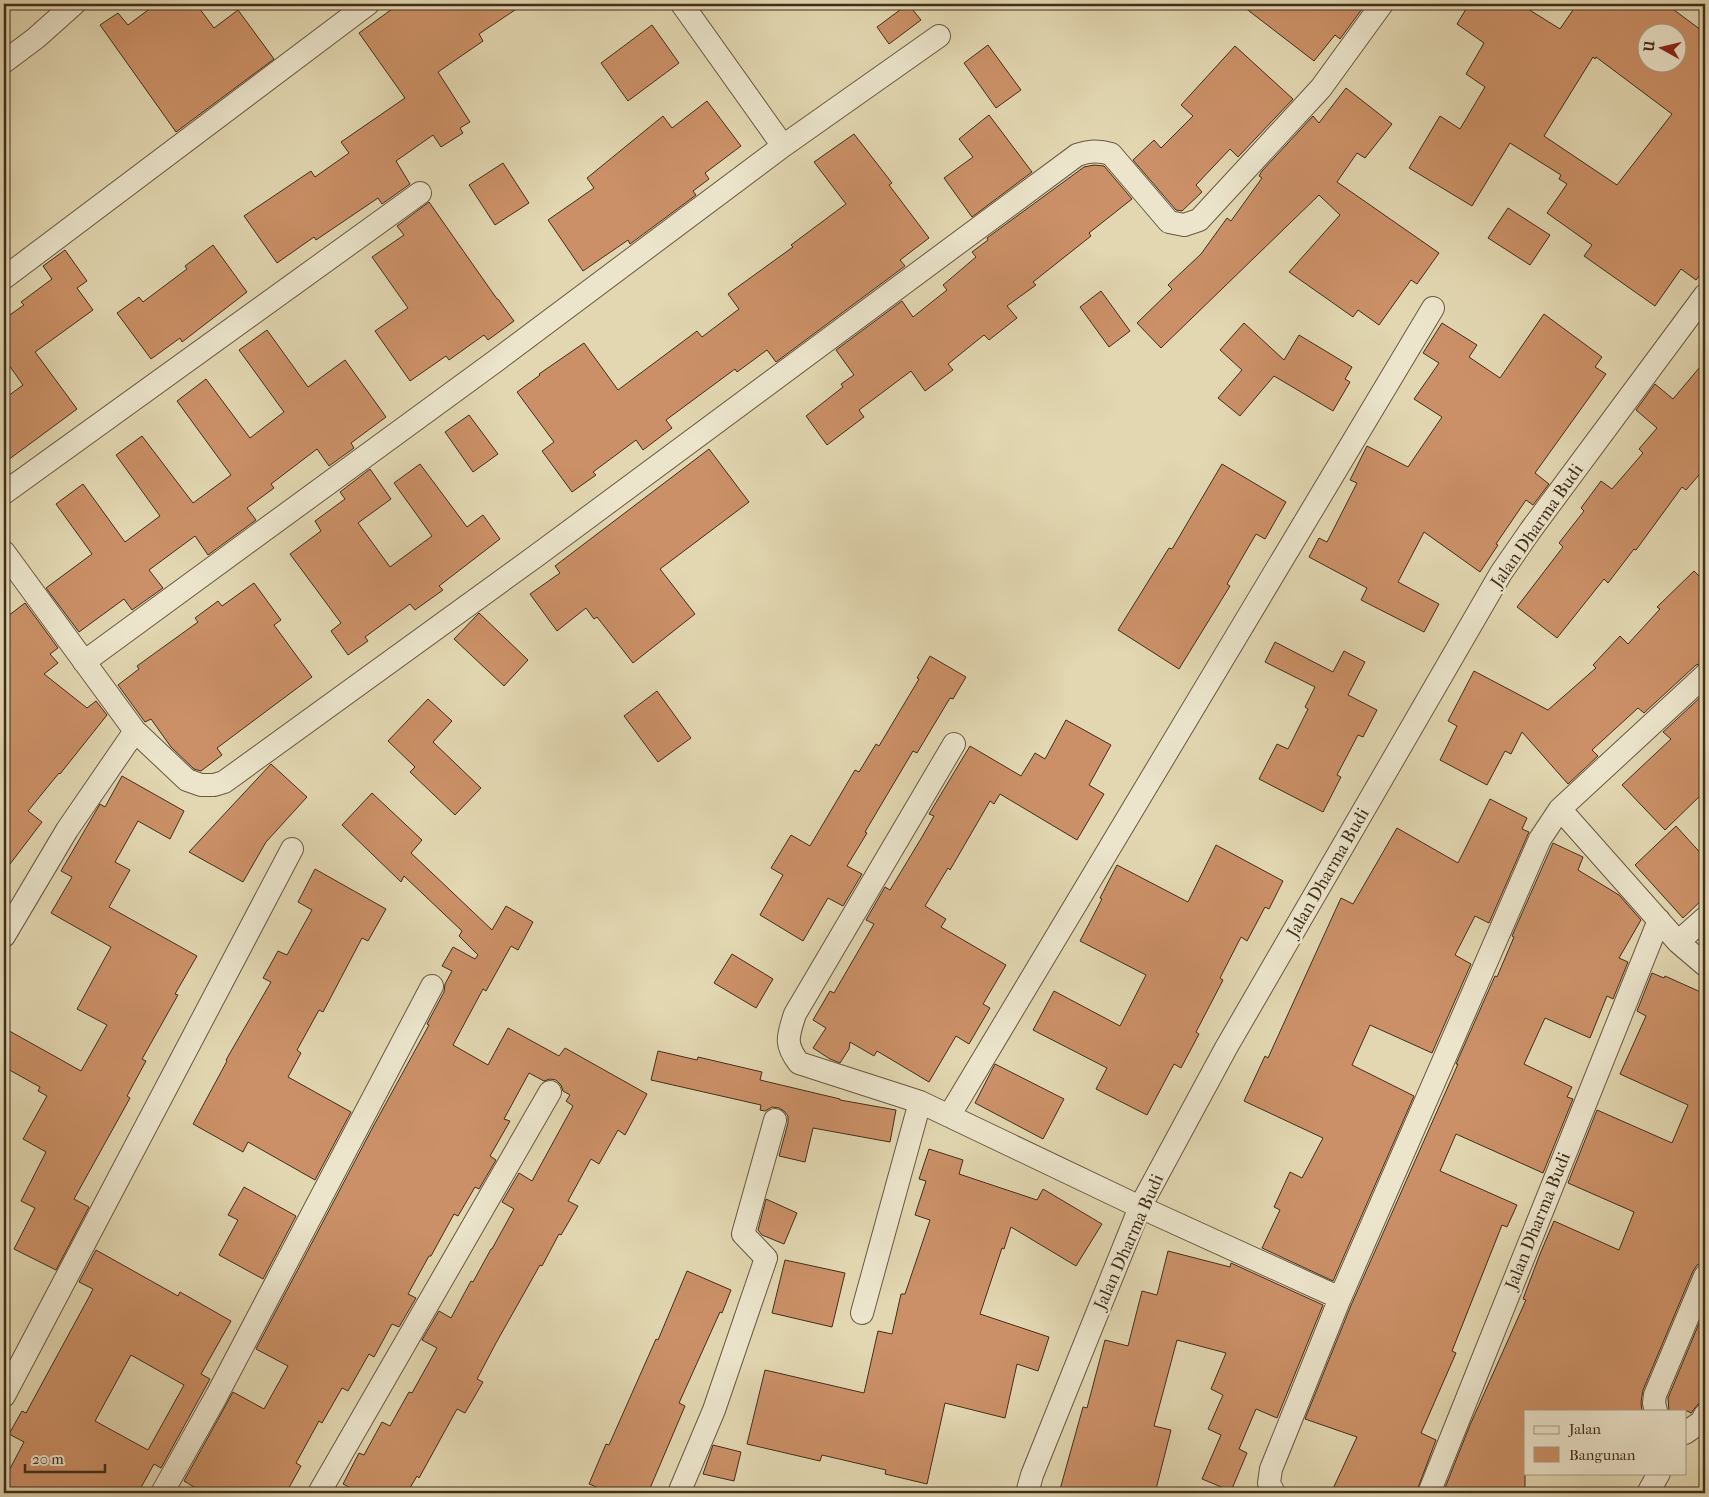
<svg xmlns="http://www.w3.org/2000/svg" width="1709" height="1497" font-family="'IM FELL French Canon',serif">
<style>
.building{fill:#cb9067;stroke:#422e1b;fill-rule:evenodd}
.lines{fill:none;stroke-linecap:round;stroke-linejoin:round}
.street-casing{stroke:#6a5840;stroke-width:24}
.street{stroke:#ece5cc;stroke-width:22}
.labels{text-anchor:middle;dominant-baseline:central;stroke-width:5;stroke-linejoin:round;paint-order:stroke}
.street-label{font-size:18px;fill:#422e1b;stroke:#ece5cc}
</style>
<rect width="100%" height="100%" fill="#e2d7b1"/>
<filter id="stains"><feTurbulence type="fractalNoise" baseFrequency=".004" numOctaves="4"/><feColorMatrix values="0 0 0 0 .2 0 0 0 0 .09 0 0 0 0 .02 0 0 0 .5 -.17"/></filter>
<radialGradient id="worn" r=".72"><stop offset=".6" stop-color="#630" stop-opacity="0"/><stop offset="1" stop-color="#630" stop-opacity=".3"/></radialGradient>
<path class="building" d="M156,4H196L214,28L238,10L274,59L176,132L100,25L118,13L128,25Z
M399,4H524L479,34L483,41L438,72L470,122L460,128L463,133L441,147L433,135L396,161L410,184L382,204L378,198L316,240L314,237L277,263L244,216L311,171L315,177L349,153L341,142L405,98L359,33Z
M908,4L921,20L889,44L877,27Z
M1240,4H1356L1362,9L1340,39L1335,35L1314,61Z
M1469,4H1520L1560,29L1577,4H1666L1705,33V268L1696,280L1681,269L1655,306L1584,256L1592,245L1547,213L1567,184L1559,179L1561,175L1510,143L1472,206L1409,168L1440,116L1460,129L1485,87L1466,74L1484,43L1457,24ZM1646,32H1676V62H1646ZM1593,57L1595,59L1596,57L1672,114L1617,185L1544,136Z
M652,25L679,63L628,101L601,63Z
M988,45L1021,90L996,108L964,63Z
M1235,46L1293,99L1238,157L1230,149L1196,185L1202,192L1182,211L1176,210L1133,160L1154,140L1161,148L1193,116L1181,105Z
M1346,88L1392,124L1365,158L1357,153L1337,182L1439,253L1417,284L1411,280L1379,325L1358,310L1353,317L1289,272L1340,215L1319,195L1161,348L1137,323L1172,289L1168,285L1201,254L1227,218L1231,221L1262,178L1259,176L1262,171L1313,116L1319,123Z
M707,101L741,146L705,173L709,179L693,191L696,195L630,244L628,240L583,271L548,220L594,188L587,178L663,116L672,128Z
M989,115L1032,172L972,217L944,178L973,157L959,139Z
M854,134L892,183L889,185L929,238L900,260L905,266L776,362L767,350L737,372L735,369L666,420L672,428L643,450L636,440L593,472L596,475L572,492L542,451L554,442L517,392L540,375L539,374L584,343L618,390L697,331L702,337L739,309L728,294L793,247L791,245L846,204L814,162Z
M503,163L529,203L495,225L469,185Z
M1094,165L1104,166L1132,199L1089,233L1091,236L1033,282L1036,285L1007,306L1017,318L989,340L984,335L948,364L953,370L925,391L911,371L859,410L864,417L827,445L806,416L843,387L841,384L854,375L836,350L902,301L913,317L947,290L943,285L976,257L972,252L988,240L987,238L1084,167Z
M429,202L497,299H498L514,321L488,340L484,335L449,360L446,356L410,381L375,331L408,308L372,257L404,235L397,226Z
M1508,208L1550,235L1530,265L1488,238Z
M213,245L247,292L182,342L180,338L151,359L117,313L139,297L143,302L187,269L185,266Z
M65,250L87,281L77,288L93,310L35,352L77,409L4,463V399L23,385L4,358V319L24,305L21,302L52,279L43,266Z
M1101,291L1130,331L1109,347L1080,307Z
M1544,314L1602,357L1595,367L1606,374L1535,473L1549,484L1533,505L1526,500L1496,544L1498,545L1480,572L1424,532L1398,582L1439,604L1424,632L1361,600L1367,588L1309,557L1319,538L1327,542L1357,483L1350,480L1367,446L1408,467L1442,417L1414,399L1439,363L1423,353L1442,323L1477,345L1469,357L1500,378Z
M1244,323L1284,360L1299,335L1352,367L1345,379L1350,382L1333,411L1274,376L1240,416L1218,398L1242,370L1220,350Z
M267,330L308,387L345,360L386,417L351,443L354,448L329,466L317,449L271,484L274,488L247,508L256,520L208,555L195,536L149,570L163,588L132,610L124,599L79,632L46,588L92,554L56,504L83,484L125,542L160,516L116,455L142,436L193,503L231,475L177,401L206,379L250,438L284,412L239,350Z
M1705,361V468L1686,490L1682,487L1636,550L1634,549L1608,583L1604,579L1557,638L1517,607L1563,547L1559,543L1584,511L1581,508L1601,481L1612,489L1643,453L1639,449L1657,428L1636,410L1655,384L1673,399Z
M469,415L498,454L473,472L445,432Z
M709,449L749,502L660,569L695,614L633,663L597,617L594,619L586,608L557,631L530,594L560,573L555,566Z
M420,464L467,527L483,515L500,539L439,586L443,590L415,610L410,604L365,637L368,641L348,655L331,631L341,623L290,554L321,531L315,521L345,499L340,492L370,469L391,499L358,523L390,567L432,536L394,483Z
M1222,464L1286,502L1265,539L1256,534L1227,584L1230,586L1179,669L1118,630L1169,548L1172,549Z
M1694,571L1705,582V662L1696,665L1644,713L1638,708L1592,750L1598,756L1568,784L1522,732L1511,754L1505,751L1487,785L1440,760L1457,726L1448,721L1474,671L1548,710L1596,668L1593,665L1620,636L1628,644L1660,609L1657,607Z
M254,583L281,620L274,625L312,677L217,748L222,755L201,771L194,769L171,747L151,719L145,722L118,685L139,669L137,666L198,622L195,618L218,601L222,606Z
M25,603L58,648L50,654L58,663L44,674L87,708L96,701L107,715L60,774L59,773L28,811L42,822L4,872V619Z
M479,613L528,660L504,686L454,639Z
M1275,642L1333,672L1344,651L1365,662L1348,695L1377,710L1363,737L1358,735L1337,775L1341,777L1323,812L1259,779L1277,744L1288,749L1308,709L1305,707L1315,687L1265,662Z
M930,656L966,677L953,699L950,698L917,753L913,751L865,832L867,833L847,866L862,874L843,906L828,898L803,941L760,915L783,875L771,868L791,835L810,846L855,770L859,772L876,744L879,746L919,679L917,678Z
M657,691L691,738L658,762L624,716Z
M1705,693V791L1665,830L1622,785L1671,739L1663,732Z
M428,699L452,721L433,742L481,788L455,815L410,772L415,767L388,741Z
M1066,720L1111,745L1089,785L1104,794L1077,840L1000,794L994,804L990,801L950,870L948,868L925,906L946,919L941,927L1006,965L983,1004L990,1008L969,1044L956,1036L929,1082L877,1051L874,1056L850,1042L849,1049L840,1063L830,1059L813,1048L826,1028L813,1020L830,991L834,993L874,924L866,920L885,887L890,890L922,837L934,816L929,814L970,746L1021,776L1035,753L1045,759Z
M271,764L307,797L266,842L243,882L189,852Z
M122,776L184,811L170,839L138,821L115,862L130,870L109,907L197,956L175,994L178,995L142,1059L146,1061L127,1096L130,1098L74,1199L89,1207L56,1270L14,1249L35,1208L21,1201L46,1152L23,1139L47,1096L38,1091L40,1087L4,1067V1028L81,1071L107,1025L77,1009L111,947L51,913L72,877L61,871L93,816L100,804L105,807Z
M372,793L422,840L411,853L492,930L506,906L533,922L518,950L511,946L486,991L483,989L453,1045L488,1065L508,1028L559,1056L565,1048L647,1094L625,1135L618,1130L599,1164L591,1159L568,1201L578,1206L561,1235L559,1234L542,1266L540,1265L496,1343L477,1379L483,1382L465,1413L457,1409L419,1478L417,1476L407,1493H360L343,1484L359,1453L364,1455L382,1422L390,1426L409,1392L412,1393L437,1348L422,1340L439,1311L451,1318L471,1281L473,1282L491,1249H492L514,1209L502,1202L519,1173L532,1181L573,1106L566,1101L570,1095L563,1091L561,1085L556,1080L550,1079L544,1081L529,1073L504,1119L510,1121L490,1156L496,1160L479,1189L475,1187L458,1216L454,1214L431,1256H429L408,1294L416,1298L399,1327L392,1324L374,1357L369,1354L348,1391L342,1388L322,1423L319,1421L296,1463L301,1466L286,1493H204L184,1481L233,1392L264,1409L288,1366L256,1349L374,1125L429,1025L427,1024L444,992L445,984L452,971L442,966L453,947L475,959L478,955L459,936L462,931L404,876L401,882L342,825Z
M1490,799L1527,818L1522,829L1529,832L1489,923L1475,916L1455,955L1471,964L1432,1053L1370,1025L1352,1065L1414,1096L1333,1281L1262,1248L1280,1210L1274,1207L1290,1172L1302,1178L1323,1138L1244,1101L1265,1056L1268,1058L1341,898L1353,904L1397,828L1458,863Z
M1676,826L1705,858V897L1683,918L1635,865Z
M1553,843L1583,857L1578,870L1619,895L1641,920L1619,958L1628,962L1613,999L1607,996L1590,1038L1545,1018L1524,1064L1572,1087L1567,1097L1573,1099L1543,1173L1456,1134L1440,1171L1517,1205L1507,1227L1502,1225L1452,1351L1456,1353L1421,1433L1436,1440L1416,1493H1331L1357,1437L1305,1419L1352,1303L1458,1064H1456L1495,976L1497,977L1514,937L1512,936Z
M1216,845L1283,881L1269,909L1265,907L1247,941L1241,937L1220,978L1223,980L1196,1032L1199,1034L1181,1068L1174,1064L1147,1115L1096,1089L1107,1068L1033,1030L1054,991L1120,1026L1146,975L1080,941L1102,899L1100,898L1117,865L1188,902Z
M315,869L386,909L368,941L362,938L323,1012L319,1010L297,1050L301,1053L288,1077L351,1112L315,1180L248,1142L243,1152L193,1124L227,1061L226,1060L271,982L263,978L278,951L287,955L312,910L298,902Z
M732,954L773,979L756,1008L714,983Z
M1652,973L1664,978L1665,976L1705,994V1263L1697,1265L1693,1271L1643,1390L1641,1402L1642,1411H1525V1493H1443L1470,1425L1526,1300L1523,1299L1540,1254L1554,1221L1619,1250L1634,1212L1568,1183L1597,1110L1672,1143L1688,1105L1620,1074L1646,1016L1637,1011Z
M658,1051L697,1060L698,1057L762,1072L760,1080L840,1099V1100L896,1110L890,1142L813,1128L805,1162L779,1156L788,1123V1116L784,1111L779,1108L772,1107L765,1111L760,1110L761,1105L651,1080Z
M995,1064L1064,1099L1043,1139L975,1103Z
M929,1149L963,1160L959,1174L1037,1200L1043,1189L1102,1224L1076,1266L1011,1227L1004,1249L1002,1248L980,1314L1049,1337L1038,1371L1017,1364L1005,1418L945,1403L927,1484L885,1474L886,1470L822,1455L820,1461L747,1444L765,1370L864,1393L878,1331L892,1334L901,1294H905L930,1220L915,1215L926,1181L919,1179Z
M244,1187L296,1216L263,1279L219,1255L238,1220L228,1215Z
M766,1199L797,1213L784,1244L762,1235L758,1230Z
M96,1250L178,1296L180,1292L231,1321L201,1374L210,1379L161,1468L154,1464L138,1493H4V1480L24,1442L9,1434L22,1411L26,1413L89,1297L93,1289L79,1282ZM131,1355L184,1385L148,1450L95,1421Z
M1168,1251L1230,1267L1231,1263L1323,1305L1277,1418L1256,1409L1239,1449L1247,1453L1231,1491L1202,1479L1221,1435L1208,1429L1223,1395L1211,1389L1226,1353L1177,1340L1154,1426L1171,1430L1155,1493H1059L1083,1407L1087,1408L1105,1340L1128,1346L1142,1291L1157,1295Z
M785,1260L845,1273L832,1327L772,1313Z
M687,1271L731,1290L722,1313L720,1312L679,1403L685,1406L648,1493H611L589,1484L606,1444L609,1445L656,1339L658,1340Z
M1705,1309V1402L1698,1404L1691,1413L1687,1411H1669L1668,1398Z
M713,1445L741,1452L734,1481L703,1474Z"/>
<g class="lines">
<g class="street-casing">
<path id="street" d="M682,4L783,146
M4,62L36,38L74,4
M4,278L368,4
M4,493L420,193
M4,552L135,731L187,780L201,785H214L224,782L536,556L1077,155C1089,151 1098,150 1111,154L1169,222L1184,225L1199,220L1321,88L1382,4
M84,662L497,360L783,146L939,36
M954,744L795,1014C788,1036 784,1044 799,1063L920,1102L1140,1207L1340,1298L1271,1469L1269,1483L1274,1493
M1560,809L1678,942L1705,965
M4,936L67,830L135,731
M1678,942L1705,918
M949,1116L1433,308
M1340,1298L1540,839L1560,809L1705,675
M862,1313L920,1102
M4,1396L292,849
M1656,1411L1654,1403L1655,1395L1705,1276
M1685,1433L1701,1422L1705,1415
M162,1493L217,1395L432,986
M319,1493L550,1092
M679,1493L714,1410L766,1258L743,1234L775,1120
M1027,1493L1032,1475L1140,1207L1226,1048L1501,573L1530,531L1705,295
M1429,1493L1659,920
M1648,1493L1659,1473"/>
</g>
<use href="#street" class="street"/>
</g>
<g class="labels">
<g class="street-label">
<text transform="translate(1537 526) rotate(-55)">Jalan Dharma Budi</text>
<text transform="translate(1328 873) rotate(-60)">Jalan Dharma Budi</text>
<text transform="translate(1538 1221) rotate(-68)">Jalan Dharma Budi</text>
<text transform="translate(1129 1242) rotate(-66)">Jalan Dharma Budi</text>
</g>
</g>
<rect width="1709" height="1497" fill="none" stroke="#e2d7b1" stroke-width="20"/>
<rect x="5" y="5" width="1699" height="1487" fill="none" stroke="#422e1b" stroke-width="2.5"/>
<rect x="10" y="10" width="1689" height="1477" fill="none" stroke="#422e1b"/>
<rect x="1524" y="1410" width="162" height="65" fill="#ece5cc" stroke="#a89c85"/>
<rect x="1534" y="1426" width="25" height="8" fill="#ece5cc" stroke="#a89c85"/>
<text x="1569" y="1434" font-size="15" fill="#422e1b">Jalan</text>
<rect x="1534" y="1447" width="25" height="15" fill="#cb9067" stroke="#a89c85"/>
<text x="1569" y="1460" font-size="15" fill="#422e1b">Bangunan</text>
<g transform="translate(1662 48) rotate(278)"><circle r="24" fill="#ece5cc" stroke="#a89c85"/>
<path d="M0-4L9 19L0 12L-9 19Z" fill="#8f2418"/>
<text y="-8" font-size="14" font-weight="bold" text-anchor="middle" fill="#422e1b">U</text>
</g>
<path d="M25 1464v8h80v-8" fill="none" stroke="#422e1b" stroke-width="2.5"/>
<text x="32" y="1464" font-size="15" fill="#422e1b" stroke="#ece5cc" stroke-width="4" paint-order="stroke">20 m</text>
<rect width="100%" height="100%" filter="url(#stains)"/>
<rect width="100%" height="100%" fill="url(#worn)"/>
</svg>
